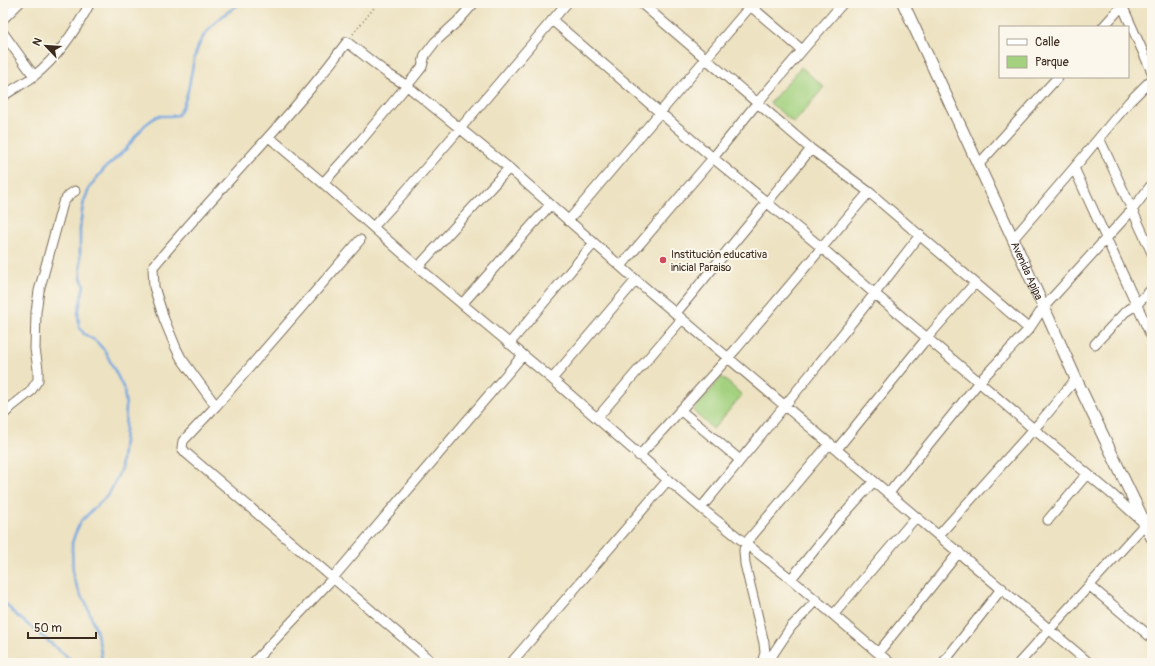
<svg xmlns="http://www.w3.org/2000/svg" width="1155" height="666" font-family="Pangolin,sans-serif">
<style>
.green{fill:#a3d17f;stroke:#6f7e4e}
.lines{fill:none;stroke-linecap:round;stroke-linejoin:round}
.stream{stroke:#75a7e0;stroke-width:2.5}
.minor-casing{stroke:#796a57;stroke-width:11}
.tertiary-casing{stroke:#796a57;stroke-width:13}
.path{stroke:#796a57;stroke-width:1.5;stroke-dasharray:1 3;stroke-linecap:butt}
.minor{stroke:#fff;stroke-width:9}
.tertiary{stroke:#fff;stroke-width:11}
.poi-dot{fill:#d1495b;stroke:#fbf7ec;stroke-width:1.5}
.labels{text-anchor:middle;dominant-baseline:central;stroke-width:4;stroke-linejoin:round;paint-order:stroke}
.poi-label{font-size:11px;fill:#3b2a1e;stroke:#fbf7ec;text-anchor:start}
.street-label{font-size:11px;fill:#3b2a1e;stroke:#fbf7ec}
</style>
<rect width="100%" height="100%" fill="#fbf7ec"/>
<filter id="ink" filterUnits="userSpaceOnUse"><feTurbulence type="fractalNoise" baseFrequency=".025" numOctaves="2"/><feDisplacementMap in="SourceGraphic" scale="8" xChannelSelector="R" yChannelSelector="G"/><feConvolveMatrix kernelMatrix="1 2 1 2 8 2 1 2 1" color-interpolation-filters="sRGB"/></filter>
<filter id="wash" filterUnits="userSpaceOnUse"><feTurbulence type="fractalNoise" baseFrequency=".012" numOctaves="4" result="noise"/><feDisplacementMap in="SourceGraphic" scale="16" xChannelSelector="R" yChannelSelector="G"/><feGaussianBlur stdDeviation="0.9" result="paint"/><feColorMatrix in="noise" values="0 0 0 0 0 0 0 0 0 0 0 0 0 0 0 0 0 1.4 0 .05"/><feComposite in="paint" operator="in"/></filter>
<g filter="url(#wash)">
<rect width="100%" height="100%" fill="#ede2c1"/>
<path class="green" d="M801,67L824,87L794,123L770,103Z
M722,377L742,395L713,429L693,411Z"/>
<g class="lines">
<path class="stream" d="M3,601L15,614L70,659L72,663
M102,663L100,646L96,630L86,603L81,596L73,577L72,543L75,534L81,521L109,494L121,469L125,431L126,407L124,389L105,351L96,341L84,334L79,326L78,313L84,285L81,277L80,253V228L82,211L84,201L90,187L96,179L104,169L126,149L135,137L145,125L157,116H171L178,115C192,94 189,69 198,47C205,28 224,14 241,3"/>
</g>
</g>
<g filter="url(#ink)">
<g class="lines">
<g class="minor-casing">
<path id="minor" d="M641,3L811,149L869,192L1029,329
M747,3L802,50
M1121,3L1152,72
M3,19L19,3
M552,20L713,158L822,248L875,294L979,382L1029,425L1114,496L1145,524L1019,663
M1103,27L1122,6
M3,33L34,76
M3,96C13,89 25,83 34,76C58,57 76,30 90,3
M269,137L323,183L418,267L552,379L668,480L701,508L791,579L890,663
M1099,138L1152,253
M979,164L1058,77
M1074,168L1152,338
M323,183L358,144L414,77L422,67L425,55L435,42L458,21L474,3
M568,221L753,3
M373,227C440,155 502,78 567,3
M1013,239L1074,168L1129,102L1152,79
M360,240L216,406L183,441L182,448L186,453L433,663
M621,266L713,158L757,103L843,3
M418,267L509,168
M462,304L550,205
M676,313L811,149
M509,344L594,243
M1095,344L1125,312L1136,305L1152,289
M552,379L636,280
M216,406L181,358L176,348L164,319L154,287L153,267C205,204 263,146 315,83C326,70 336,56 347,42L388,74L406,85L509,168L636,280L1089,663
M680,410L740,460
M3,415L11,407L30,392L38,380V369L35,349L36,312L39,291L63,203L69,195L75,191
M597,418L682,319
M837,449L927,338L975,283
M639,456L736,349L869,192
M889,493L979,382L1029,329L1043,308L1132,210L1152,184
M701,508C775,418 849,328 920,235
M1048,520L1087,474
M939,535L1041,421L1076,379
M791,579L837,522L874,481
M1090,586L1152,638
M834,614L916,517
M878,653L959,552
M253,663L332,579L523,355
M511,663L668,480
M762,663L765,653L764,643L745,564L744,550L746,543L830,443
M767,663L791,627L817,600
M943,663L1002,588"/>
</g>
<g class="tertiary-casing">
<g id="tertiary">
<path id="s1" d="M903,3L1013,239L1076,379L1152,538"/>
</g>
</g>
<path class="path" d="M353,34L378,3"/>
<use href="#minor" class="minor"/>
<use href="#tertiary" class="tertiary"/>
</g>
</g>
<circle class="poi-dot" cx="663" cy="260" r="4"/>
<g class="labels">
<g class="poi-label">
<text x="671" y="254">Institución educativa<tspan x="671" dy="13">inicial Paraiso</tspan></text>
</g>
<g class="street-label">
<text stroke="none"><textPath href="#s1" startOffset="295">Avenida Apipa</textPath></text>
</g>
</g>
<rect width="1155" height="666" fill="none" stroke="#fbf7ec" stroke-width="16"/>
<rect x="999" y="26" width="130" height="52" fill="#fbf7ec" stroke="#aea59a"/>
<rect x="1007" y="39" width="20" height="6" fill="#ffffff" stroke="#aea59a"/>
<text x="1035" y="46" font-size="12" fill="#3b2a1e">Calle</text>
<rect x="1007" y="56" width="20" height="12" fill="#a3d17f" stroke="#aea59a"/>
<text x="1035" y="66" font-size="12" fill="#3b2a1e">Parque</text>
<g transform="translate(46 46) rotate(295)" stroke="#fbf7ec" stroke-width="3" paint-order="stroke">
<path d="M0-3L7 15L0 10L-7 15Z" fill="#3b2a1e"/>
<text y="-6" font-size="11" font-weight="bold" text-anchor="middle" fill="#3b2a1e">N</text>
</g>
<path d="M28 632v6h68v-6" fill="none" stroke="#3b2a1e" stroke-width="2"/>
<text x="34" y="632" font-size="12" fill="#3b2a1e" stroke="#fbf7ec" stroke-width="3" paint-order="stroke">50 m</text>
</svg>
